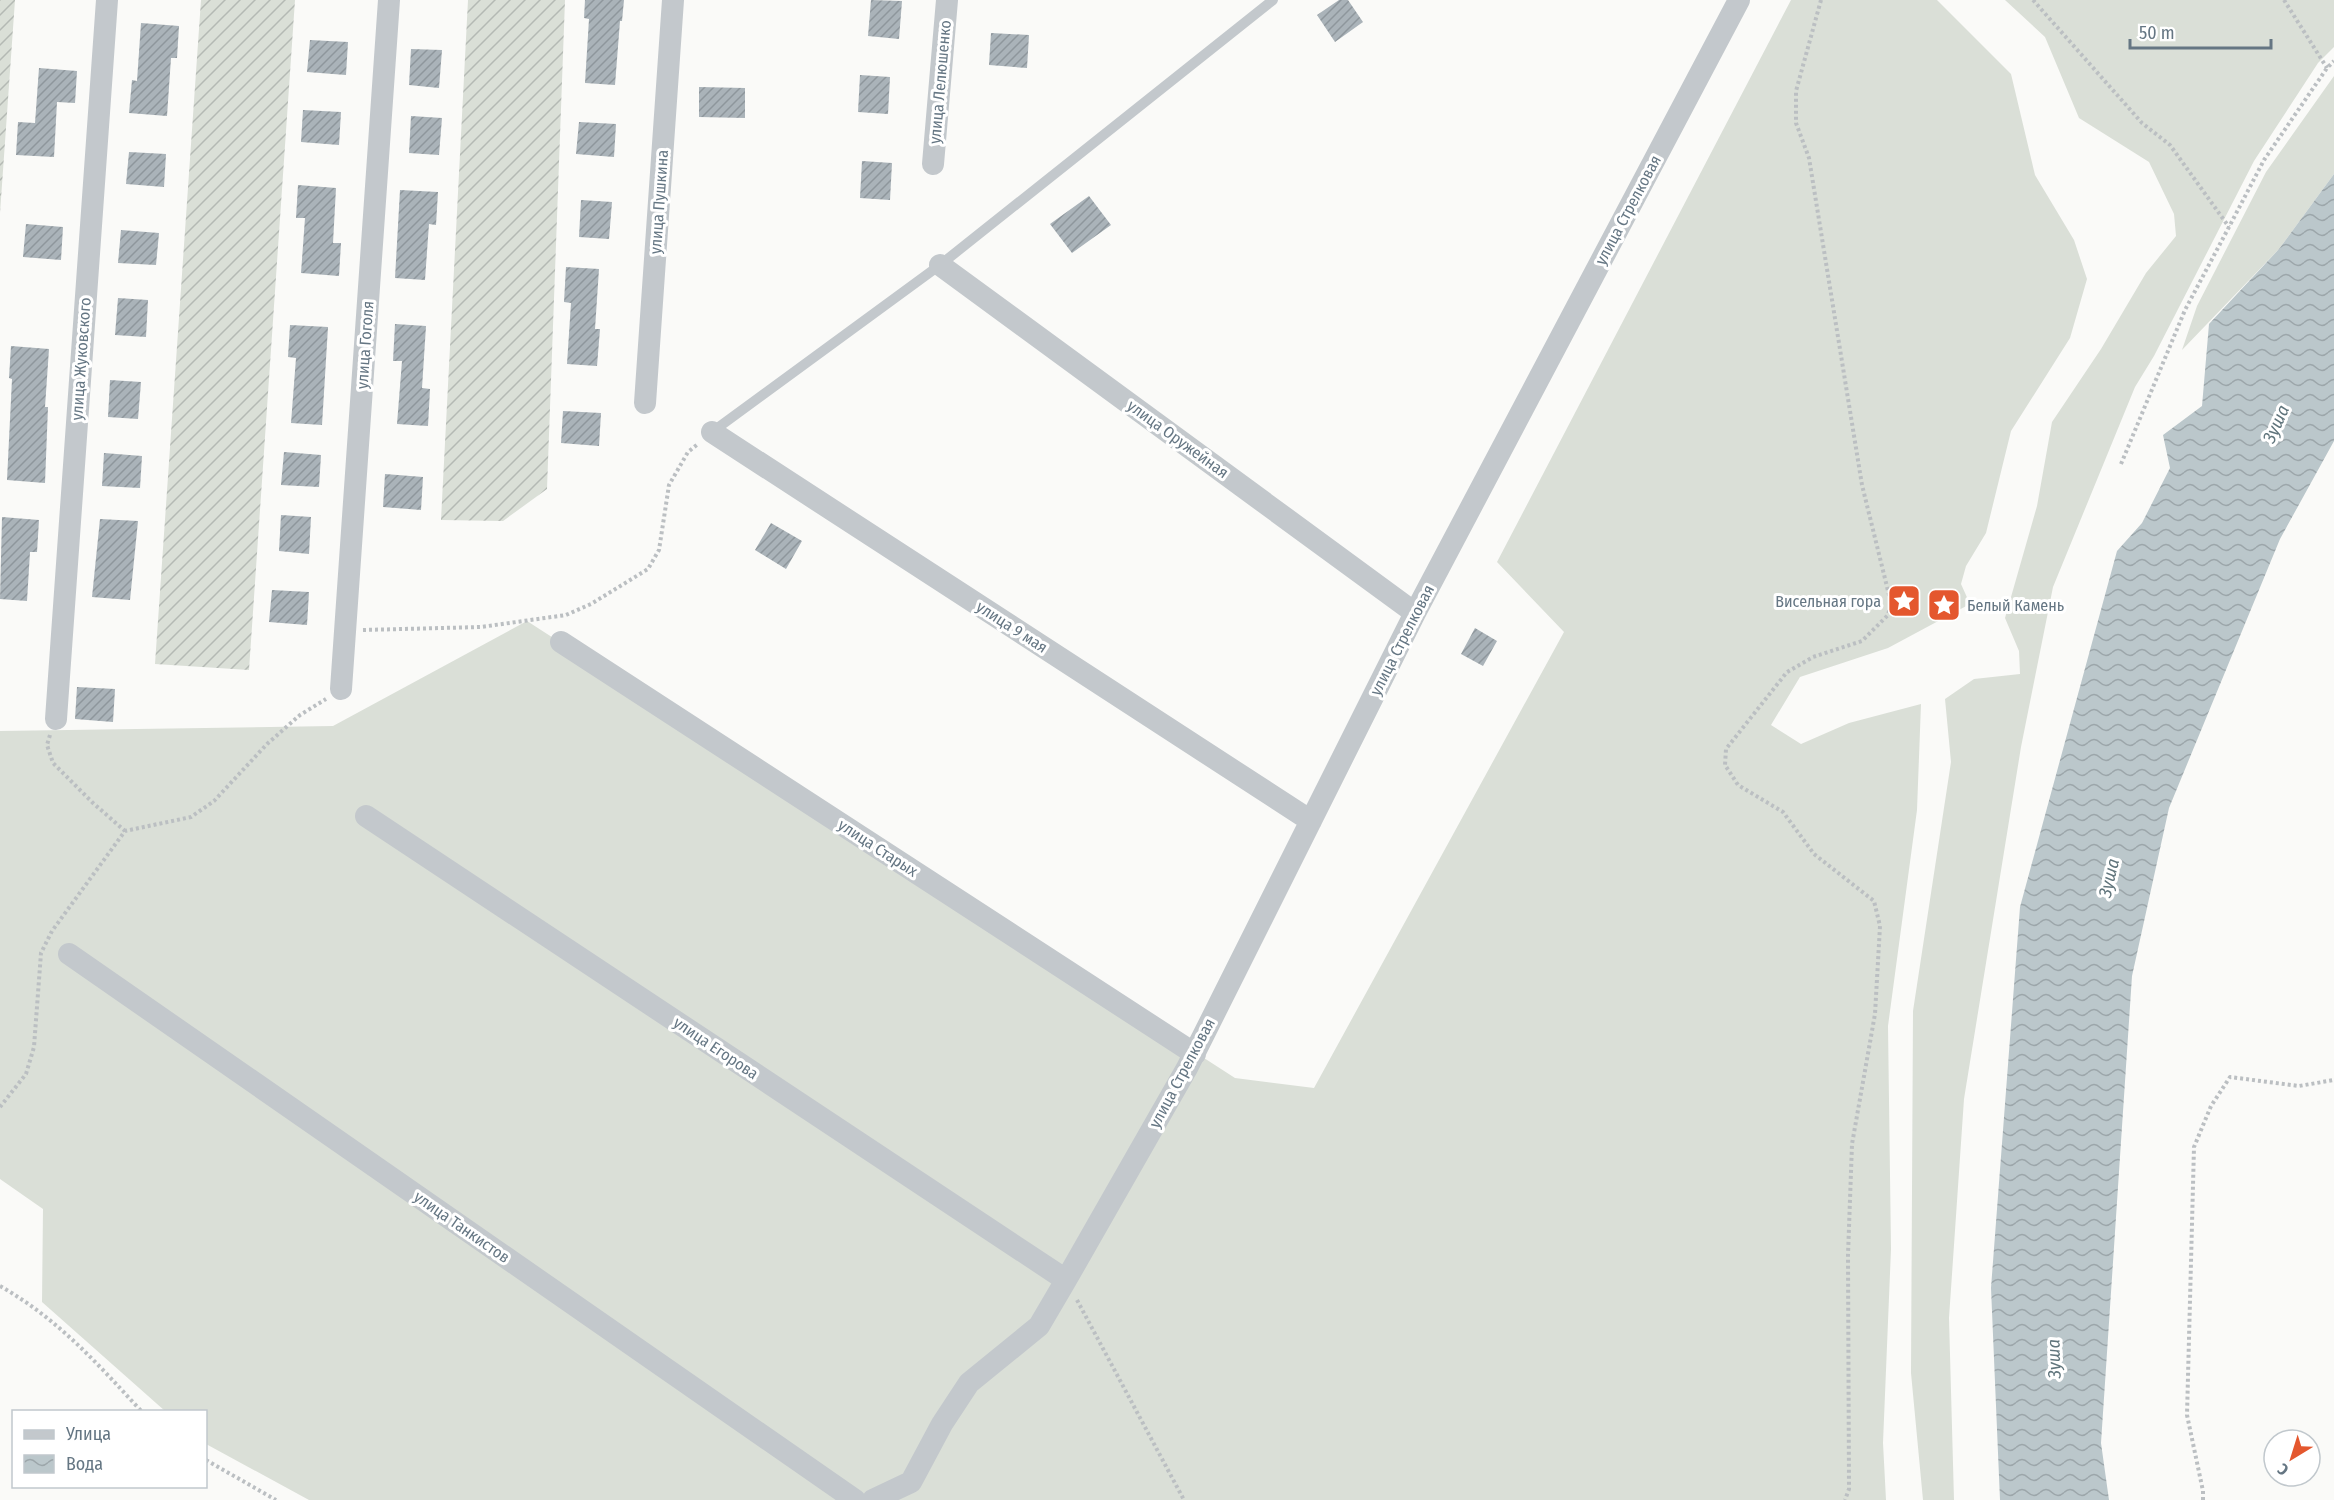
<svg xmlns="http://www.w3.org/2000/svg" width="2334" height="1500" font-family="'Fira Sans Condensed',sans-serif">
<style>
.grass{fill:#dadfd7}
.garden{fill:url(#garden-furrows)}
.water{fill:url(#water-waves)}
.building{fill:url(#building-hatch)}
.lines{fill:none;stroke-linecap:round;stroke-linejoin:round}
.path{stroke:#bbbfc2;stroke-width:4;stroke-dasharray:3 3;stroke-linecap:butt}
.lane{stroke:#c3c8cc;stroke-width:10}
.street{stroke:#c3c8cc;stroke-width:22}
.labels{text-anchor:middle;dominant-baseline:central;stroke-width:6;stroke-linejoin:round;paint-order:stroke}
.street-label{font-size:16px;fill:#657683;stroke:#fff}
.poi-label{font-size:16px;fill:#657683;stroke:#fff;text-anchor:end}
.water-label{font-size:18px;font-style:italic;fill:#60757c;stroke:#fff}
</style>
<defs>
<pattern id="garden-furrows" width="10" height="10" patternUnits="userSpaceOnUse" patternTransform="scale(1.5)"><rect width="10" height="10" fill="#dadfd7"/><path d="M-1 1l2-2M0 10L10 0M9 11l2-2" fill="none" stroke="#b4b9b4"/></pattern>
<pattern id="water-waves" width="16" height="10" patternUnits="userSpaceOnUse" patternTransform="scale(1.5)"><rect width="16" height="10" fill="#bbc7cb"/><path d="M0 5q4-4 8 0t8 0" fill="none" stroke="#9ca6aa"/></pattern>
<pattern id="building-hatch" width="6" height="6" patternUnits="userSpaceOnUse" patternTransform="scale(1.5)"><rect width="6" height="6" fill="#aab3b9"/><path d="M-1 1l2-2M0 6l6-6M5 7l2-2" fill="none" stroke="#8e969c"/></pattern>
</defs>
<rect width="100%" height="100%" fill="#fafaf8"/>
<path class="grass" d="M1791,0H1937L2011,74L2035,175L2074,240L2087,279L2070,338L2011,431L1986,533L1966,566L1961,584L1970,604L1888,648L1800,677L1771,725L1801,744L1849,723L1921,704L1917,810L1888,1026L1891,1249L1883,1443L1886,1500H309L206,1444V1412L165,1411L42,1302L43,1209L0,1179V731L333,726L527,621L1235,1078L1314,1088L1564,632L1497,562Z
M2005,0H2334V47L2318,63L2254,161L2154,356L2135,387L2053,587L2021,747L1964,1099L1949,1318L1954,1500H1923L1911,1373L1913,1011L1951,762L1945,699L1974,679L2020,674L2019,651L2005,618L2037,506L2052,422L2101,349L2146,273L2176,236L2174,214L2149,162L2079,118L2045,37Z
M2334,76V174L2279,249L2182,350L2197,306L2266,172Z"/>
<path class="garden" d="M0,0H15L0,213Z
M201,0H295L249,670L155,664Z
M468,0H565L547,489L503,521L441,520Z"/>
<path class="water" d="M2334,174V441L2280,539L2169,808L2132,976L2101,1443L2109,1500H2000L1991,1288L2020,907L2117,551L2142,523L2170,468L2163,435L2202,406L2209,324L2279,249Z"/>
<path class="building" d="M585,0H624L622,21H620L615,85L585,83L589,19L584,18Z
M871,0L902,1L899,39L868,36Z
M1339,0H1348L1363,22L1335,42L1317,15Z
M141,23L179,26L177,58H171L167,116L129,113L132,80L137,81Z
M991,33L1029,35L1027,68L989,65Z
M310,40L348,42L346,75L307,72Z
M411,49L442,50L439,88L409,85Z
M39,68L77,71L75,103L57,102L54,157L16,155L18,122L35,123Z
M860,75L890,77L888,114L858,112Z
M699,87L745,88V118L699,117Z
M303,110L341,112L339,145L301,142Z
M411,116L442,118L439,155L409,153Z
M579,122L616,124L614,157L576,154Z
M129,152L166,154L164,187L126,184Z
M862,161L892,163L890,200L860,198Z
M298,185L336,188L333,243H341L339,276L301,273L305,218H296Z
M400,190L438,192L436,225L429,224L425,280L395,278Z
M1089,196L1111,225L1072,253L1050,224Z
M581,200L612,202L609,239L579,237Z
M26,224L63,227L61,260L23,257Z
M121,230L159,233L156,265L118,263Z
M566,267L599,269L595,329H600L597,366L567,364L571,303L564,302Z
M118,298L148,300L146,337L115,335Z
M395,324L426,326L422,388L430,389L428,426L397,424L402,361H393Z
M290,325L328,327L322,425L291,423L296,358L288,357Z
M11,346L49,349L45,407H48L45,483L7,480L12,379L9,378Z
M110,380L141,382L138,419L108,417Z
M563,411L601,413L599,446L561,443Z
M284,452L321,455L319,487L281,485Z
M104,453L142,456L140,488L102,486Z
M385,474L423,477L421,510L383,507Z
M281,515L311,517L309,554L279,551Z
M2,517L39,520L37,552H30L27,601L0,599Z
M100,519L138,521L130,600L92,597Z
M771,523L802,541L786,569L755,550Z
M272,590L309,592L307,625L269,622Z
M1475,628L1497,641L1483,666L1461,654Z
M77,687L115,689L113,722L75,719Z"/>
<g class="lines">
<path class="path" d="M1821,0L1796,91V123L1809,158L1862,485L1891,603L1888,615L1862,641L1813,657L1787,672L1726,749L1725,765L1738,785L1783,812L1814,854L1874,901L1880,926L1875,1014L1852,1144L1848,1255L1849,1489L1845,1500
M2033,0L2142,123L2170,145L2229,227
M2284,0L2327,68
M2121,464L2185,310L2229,227L2264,160L2327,68L2334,61
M363,630L481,627L566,615L591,604L648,569L659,550L669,485L688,452L698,444
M50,735L47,745L53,763L93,803L125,831
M0,1107L26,1074L34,1047L41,953L52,931L125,831L191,817L214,801L267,744L300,715L326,699
M0,1286C58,1319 97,1363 142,1412
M1077,1300L1184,1500
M206,1460L276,1500
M2203,1500V1491L2187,1415L2194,1147L2211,1106L2230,1077L2299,1086L2334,1080"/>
<path class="lane" d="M712,432L940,265L1273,0"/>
<path class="street" d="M933,164L947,0
M940,265L1415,613
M645,403L673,0
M712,432L1311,821
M561,642L1195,1054
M341,689L389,0
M56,719L107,0
M366,816L1066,1280
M69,954L855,1500
M873,1500L911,1482L942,1424L969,1383L1039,1326L1066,1280L1187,1068L1415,613L1739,0"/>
</g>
<defs>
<g id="sight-square" transform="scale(1.725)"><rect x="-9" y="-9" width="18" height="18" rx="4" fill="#e4572e" stroke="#fff"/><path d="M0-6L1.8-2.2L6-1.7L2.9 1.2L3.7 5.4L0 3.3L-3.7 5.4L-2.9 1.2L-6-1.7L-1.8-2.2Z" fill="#fff"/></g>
</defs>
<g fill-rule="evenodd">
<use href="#sight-square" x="1904" y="601"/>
<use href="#sight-square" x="1944" y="605"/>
</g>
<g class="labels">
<g class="street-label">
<text transform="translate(940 82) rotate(-85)">улица Лелюшенко</text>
<text transform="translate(659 202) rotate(-86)">улица Пушкина</text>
<text transform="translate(1628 210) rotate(-62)">улица Стрелковая</text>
<text transform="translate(365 345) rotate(-86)">улица Гоголя</text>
<text transform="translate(81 359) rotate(-86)">улица Жуковского</text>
<text transform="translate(1178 439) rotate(36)">улица Оружейная</text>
<text transform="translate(1012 627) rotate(33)">улица 9 мая</text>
<text transform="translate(1402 640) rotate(-63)">улица Стрелковая</text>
<text transform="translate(878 848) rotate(33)">улица Старых</text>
<text transform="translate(716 1048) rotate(34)">улица Егорова</text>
<text transform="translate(1182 1073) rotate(-62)">улица Стрелковая</text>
<text transform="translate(462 1227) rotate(35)">улица Танкистов</text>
</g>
<g class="poi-label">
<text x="1881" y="601">Висельная гора</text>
<text x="1967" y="605" text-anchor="start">Белый Камень</text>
</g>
<g class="water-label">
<text transform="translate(2276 424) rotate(-66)">Зуша</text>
<text transform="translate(2109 878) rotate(-77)">Зуша</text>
<text transform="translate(2054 1359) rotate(-92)">Зуша</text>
</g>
</g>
<rect x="12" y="1410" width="195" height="78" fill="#ffffff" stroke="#c1c8cd" stroke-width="1.5"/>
<rect x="24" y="1430" width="30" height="9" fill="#c3c8cc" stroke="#c1c8cd" stroke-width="1.5"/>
<text x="66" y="1440" font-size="18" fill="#657683">Улица</text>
<rect x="24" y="1455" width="30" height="18" fill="url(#water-waves)" stroke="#c1c8cd" stroke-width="1.5"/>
<text x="66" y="1470" font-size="18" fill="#657683">Вода</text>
<g transform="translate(2292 1458) rotate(218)"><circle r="28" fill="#ffffff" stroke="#c1c8cd" stroke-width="1.5"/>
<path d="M0-4.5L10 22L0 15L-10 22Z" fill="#e4572e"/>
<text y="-9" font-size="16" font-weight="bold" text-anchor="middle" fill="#657683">С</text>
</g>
<path d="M2130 39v9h141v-9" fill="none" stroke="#657683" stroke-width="3"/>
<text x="2139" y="39" font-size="18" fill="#657683" stroke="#ffffff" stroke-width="4.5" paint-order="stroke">50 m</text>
</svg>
